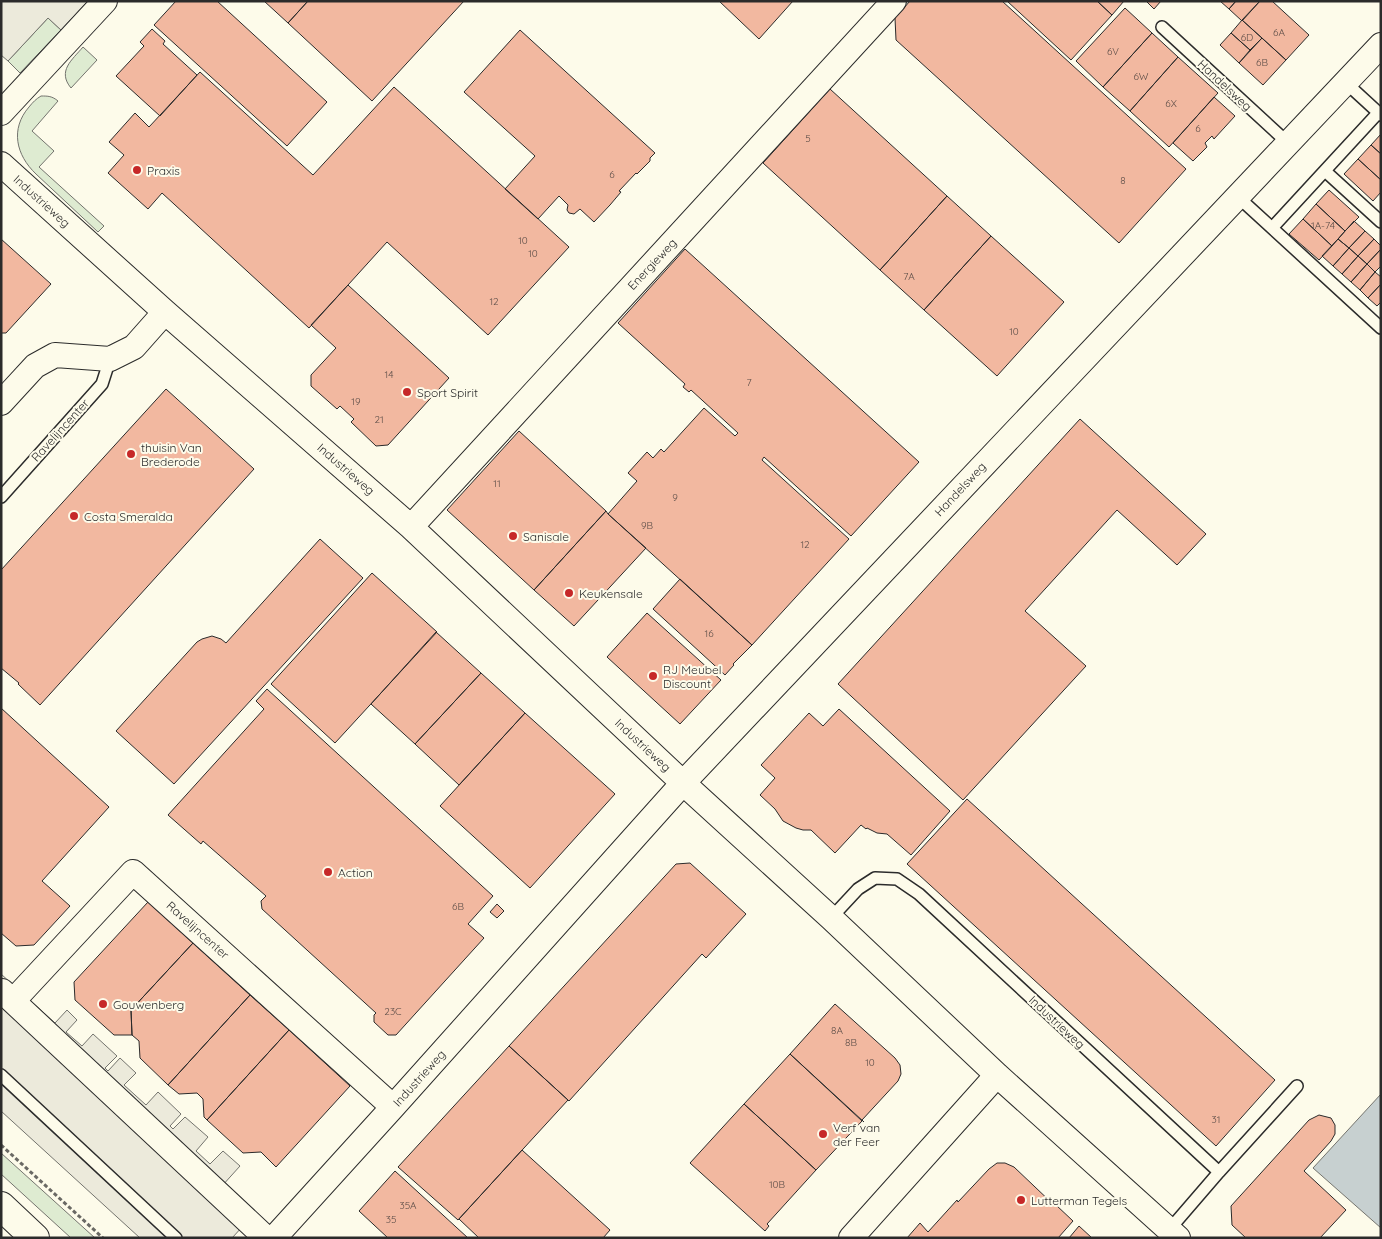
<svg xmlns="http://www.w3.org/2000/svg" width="1382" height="1239" font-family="Quicksand,sans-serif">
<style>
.green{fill:#deebd1;stroke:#74746e}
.parking{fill:#eceadb;stroke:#74746e}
.water{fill:#c7d0d0;stroke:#74746e}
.building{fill:#f2b8a0;stroke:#2b2b2b}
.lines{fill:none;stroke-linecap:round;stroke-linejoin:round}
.service-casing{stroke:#2b2b2b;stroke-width:14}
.minor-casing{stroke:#2b2b2b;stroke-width:26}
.secondary-casing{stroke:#2b2b2b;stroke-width:30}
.path{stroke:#6a6964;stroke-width:3;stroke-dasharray:4 2.5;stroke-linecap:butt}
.service{stroke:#fdfbea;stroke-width:11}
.minor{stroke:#fdfbea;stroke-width:24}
.secondary{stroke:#fdfbea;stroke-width:28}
.poi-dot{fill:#c62828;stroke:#fdfbea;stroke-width:2}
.labels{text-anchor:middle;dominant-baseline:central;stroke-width:4;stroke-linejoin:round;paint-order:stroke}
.number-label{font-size:10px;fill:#5d4e48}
.street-label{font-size:12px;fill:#2b2b2b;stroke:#fdfbea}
.poi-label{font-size:12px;fill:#2b2b2b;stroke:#fdfbea;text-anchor:start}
</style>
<rect width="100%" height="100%" fill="#fdfbea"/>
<path class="green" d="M48,18L61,30L20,73L8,61Z
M83,47L97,60L71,88C57,71 72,60 83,47Z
M41,96C48,96 52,96 58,101L32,131L54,151L39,167L104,226L98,232L36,174C16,155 10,129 29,107C33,102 36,99 41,96Z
M1,1153L95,1238H71L1,1174Z"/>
<path class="parking" d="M1,1H88L61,30L48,18L8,61L1,55Z
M1,974L55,1023L67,1010L77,1020L66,1032L82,1046L93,1034L117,1056L105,1068L108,1071L120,1058L136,1073L124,1085L146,1105L158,1092L181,1114L170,1126L173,1129L185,1117L208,1137L196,1151L210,1164L223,1151L240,1166L212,1197L243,1226L232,1238H140L1,1111Z"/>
<path class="water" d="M1381,1094V1228L1313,1168Z"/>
<path class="building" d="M176,1H217L327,102L287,146L154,25Z
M264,1H308L288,23Z
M308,1H464L372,101L288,23Z
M719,1H793L759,39Z
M910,1H1002L1186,169L1119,243L896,40L895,18Z
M1007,1H1097L1112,15L1071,60Z
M1097,1H1124L1112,15Z
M1146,1H1161L1154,9Z
M1220,1H1236L1229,9Z
M1236,1H1260L1242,21L1229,9Z
M1260,1H1272L1309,35L1286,60L1242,20Z
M1125,8L1152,33L1103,87L1076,61Z
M1242,20L1262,38L1250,50L1231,33Z
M152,29L165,41L163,44L197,75L160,116L116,76L144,46L140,42Z
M520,30L655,153L650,158V161L637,174L636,173L619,191L621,192L610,205L594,222L580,209L574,214L569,213L567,210L568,205L559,196L538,219L505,189L535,156L464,92Z
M1152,33L1178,57L1130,111L1103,87Z
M1231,33L1250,50L1239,63L1220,45Z
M1262,38L1286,60L1263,85L1239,63Z
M1178,57L1218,93L1169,147L1130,111Z
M200,72L313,175L394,87L569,247L488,335L387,242L309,328L162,193L148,209L108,173L124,155L109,142L135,113L149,127Z
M830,89L947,196L880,270L763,163Z
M1214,97L1235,116L1214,139L1212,136L1205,143L1207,147L1193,161L1173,143Z
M1381,134V154L1371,145Z
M1371,145L1381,154V180L1358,159Z
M1358,159L1381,180V192L1373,201L1344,174Z
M1329,190L1359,217L1345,231L1316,204Z
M947,196L991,236L924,310L880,270Z
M1316,204L1345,231L1332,246L1303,219Z
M1303,219L1332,246L1319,260L1289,234Z
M1354,221L1365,231L1349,248L1338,239Z
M1365,231L1374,239L1358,256L1349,248Z
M991,236L1064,302L997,376L924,310Z
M1,239L51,284L6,333H1Z
M1338,239L1349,248L1333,266L1322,256Z
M1374,239L1381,246V249L1367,264L1358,256Z
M1349,248L1358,256L1342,274L1333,266Z
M685,249L919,462L851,536L764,457L762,460L849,539L752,645L608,514L637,481L628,473L647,452L653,458L661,449L664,452L704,408L735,436L738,433L691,390L689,392L683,387L685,384L618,323Z
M1381,249V266L1375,272L1367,264Z
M1358,256L1367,264L1351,282L1342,274Z
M1367,264L1375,272L1360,290L1351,282Z
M1375,272L1381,277V284L1368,298L1360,290Z
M1381,284V302L1377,306L1368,298Z
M348,285L449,378L388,445L376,446L351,422L354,419L340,406L337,409L311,386V375L336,348L311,325Z
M166,389L254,469L40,705L18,684L19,683L1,668V570Z
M1080,419L1206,534L1177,565L1117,510L1025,611L1086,666L963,800L838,684Z
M519,431L606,511L534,590L447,510Z
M606,511L608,514L646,548L574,626L534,590Z
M320,539L363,578L174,784L116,731L197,642L202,639L212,636L221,639L226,643Z
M372,573L437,632L335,743L271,684Z
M680,579L752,645L733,664L734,665L725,675L653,609Z
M647,613L721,680L680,724L607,657Z
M436,632L481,673L415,744L371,704Z
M481,673L525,713L459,785L415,744Z
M267,689L493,896L468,924L484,938L396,1035H388L374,1022V1015L376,1013L262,909L261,901L266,896L203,841L201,844L168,815L264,709L256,701Z
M1,708L109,807L42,881L70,906L34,945L16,946L1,933Z
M839,709L950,811L911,855L887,834L877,833L867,828L866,829L861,825L835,853L811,830H803L796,828L783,821L775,809L760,795L775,778L761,765L809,713L823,726Z
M525,713L615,794L530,888L440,806Z
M967,799L1275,1080L1216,1146L907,864Z
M690,863L746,914L706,958L702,954L569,1101L509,1046L676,864Z
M148,902L193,943L131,1010L132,1035H114L75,1000L74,982Z
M497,904L504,911L497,918L490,912Z
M193,943L250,995L168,1085L140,1058L139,1041L132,1035L131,1010Z
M250,995L289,1030L207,1120L204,1117L203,1099L197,1093L179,1094L168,1085Z
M835,1004L895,1058L900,1065L901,1074L898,1081L862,1120L864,1122L790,1054Z
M289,1030L350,1086L276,1167L261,1152L243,1153L207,1120Z
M509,1046L568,1100L458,1220L398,1167Z
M790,1054L862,1121L816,1170L744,1104Z
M744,1104L816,1170L767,1224L769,1226L765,1231L690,1163Z
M1319,1115L1331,1118L1335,1125V1134L1331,1141L1304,1171L1346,1210L1320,1238H1246L1232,1225L1231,1206L1309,1120Z
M522,1150L610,1230L603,1238H479L459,1219Z
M997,1163H1005L1014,1167L1055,1206L1056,1205L1073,1221L1058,1238H907L920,1223L928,1232L957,1200L958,1202L989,1169Z
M395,1171L468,1238H388L359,1211Z
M1079,1226L1092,1238H1069Z"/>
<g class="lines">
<g class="service-casing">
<path id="service" d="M1162,27L1288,143
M1345,82L1381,115
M1325,171L1381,222
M1237,196L1381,328
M1272,228L1378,113
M1,497L102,384L110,359
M831,918L858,889L875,878L897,879L919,894L1219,1172L1169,1230
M1,1075L176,1238
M1219,1172L1297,1086"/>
</g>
<g class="minor-casing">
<path id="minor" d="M1,113L105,1
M1,164L165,312L411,527L683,783L831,918L997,1075L1178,1238
M1,403L35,366L55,355L110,359L134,347L165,312
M411,527L894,1
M2,991L266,1238
M13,1001L133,872L393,1107
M274,1238L393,1107L683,783L1381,45
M851,1238L997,1075"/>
</g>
<g class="secondary-casing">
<path id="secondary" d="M1,1206L35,1238"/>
</g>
<path class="path" d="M1,1145L103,1238"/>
<use href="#service" class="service"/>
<use href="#minor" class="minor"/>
<use href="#secondary" class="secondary"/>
</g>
<g class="poi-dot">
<circle cx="137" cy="170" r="5"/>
<circle cx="407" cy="392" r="5"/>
<circle cx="131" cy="454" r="5"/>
<circle cx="74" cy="516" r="5"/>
<circle cx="513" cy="536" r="5"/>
<circle cx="569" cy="593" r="5"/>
<circle cx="653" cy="676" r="5"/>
<circle cx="328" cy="872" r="5"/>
<circle cx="103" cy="1004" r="5"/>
<circle cx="823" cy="1134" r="5"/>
<circle cx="1021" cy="1200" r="5"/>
</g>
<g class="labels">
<g class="number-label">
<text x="1279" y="32">6A</text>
<text x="1247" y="37">6D</text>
<text x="1113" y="51">6V</text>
<text x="1262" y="62">6B</text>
<text x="1141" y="76">6W</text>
<text x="1171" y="103">6X</text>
<text x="1198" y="128">6</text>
<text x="808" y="138">5</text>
<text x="612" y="174">6</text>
<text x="1123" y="180">8</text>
<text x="1323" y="225">1A-74</text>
<text x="523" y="240">10</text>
<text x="533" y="253">10</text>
<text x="909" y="276">7A</text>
<text x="494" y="301">12</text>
<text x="1014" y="331">10</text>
<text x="389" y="374">14</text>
<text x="749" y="382">7</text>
<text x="356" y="401">19</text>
<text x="379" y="419">21</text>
<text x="497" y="483">11</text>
<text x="675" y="497">9</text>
<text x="647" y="525">9B</text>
<text x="805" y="544">12</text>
<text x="709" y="633">16</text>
<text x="458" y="906">6B</text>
<text x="393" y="1011">23C</text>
<text x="837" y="1030">8A</text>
<text x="851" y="1042">8B</text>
<text x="870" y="1062">10</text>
<text x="1216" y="1119">31</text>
<text x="777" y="1184">10B</text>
<text x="408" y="1205">35A</text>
<text x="391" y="1219">35</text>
</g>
<g class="street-label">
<text transform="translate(1225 85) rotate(43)">Handelsweg</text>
<text transform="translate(42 201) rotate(42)">Industrieweg</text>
<text transform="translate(652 264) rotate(-47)">Energieweg</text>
<text transform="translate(60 430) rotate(-48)">Ravelijncenter</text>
<text transform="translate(346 469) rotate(41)">Industrieweg</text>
<text transform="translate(960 489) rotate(-47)">Handelsweg</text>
<text transform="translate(643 745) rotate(43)">Industrieweg</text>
<text transform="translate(198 930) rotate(42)">Ravelijncenter</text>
<text transform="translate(1057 1022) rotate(43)">Industrieweg</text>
<text transform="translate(419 1078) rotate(-48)">Industrieweg</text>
</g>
<g class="poi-label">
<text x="147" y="170">Praxis</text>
<text x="417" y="392">Sport Spirit</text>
<text x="141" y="447">thuisin Van<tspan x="141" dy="14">Brederode</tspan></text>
<text x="84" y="516">Costa Smeralda</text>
<text x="523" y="536">Sanisale</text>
<text x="579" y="593">Keukensale</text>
<text x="663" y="669">RJ Meubel<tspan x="663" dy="14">Discount</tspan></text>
<text x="338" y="872">Action</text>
<text x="113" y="1004">Gouwenberg</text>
<text x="833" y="1127">Verf van<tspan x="833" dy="14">der Feer</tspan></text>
<text x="1031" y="1200">Lutterman Tegels</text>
</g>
</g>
<rect width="1382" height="1239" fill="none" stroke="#2b2b2b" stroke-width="5"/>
</svg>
